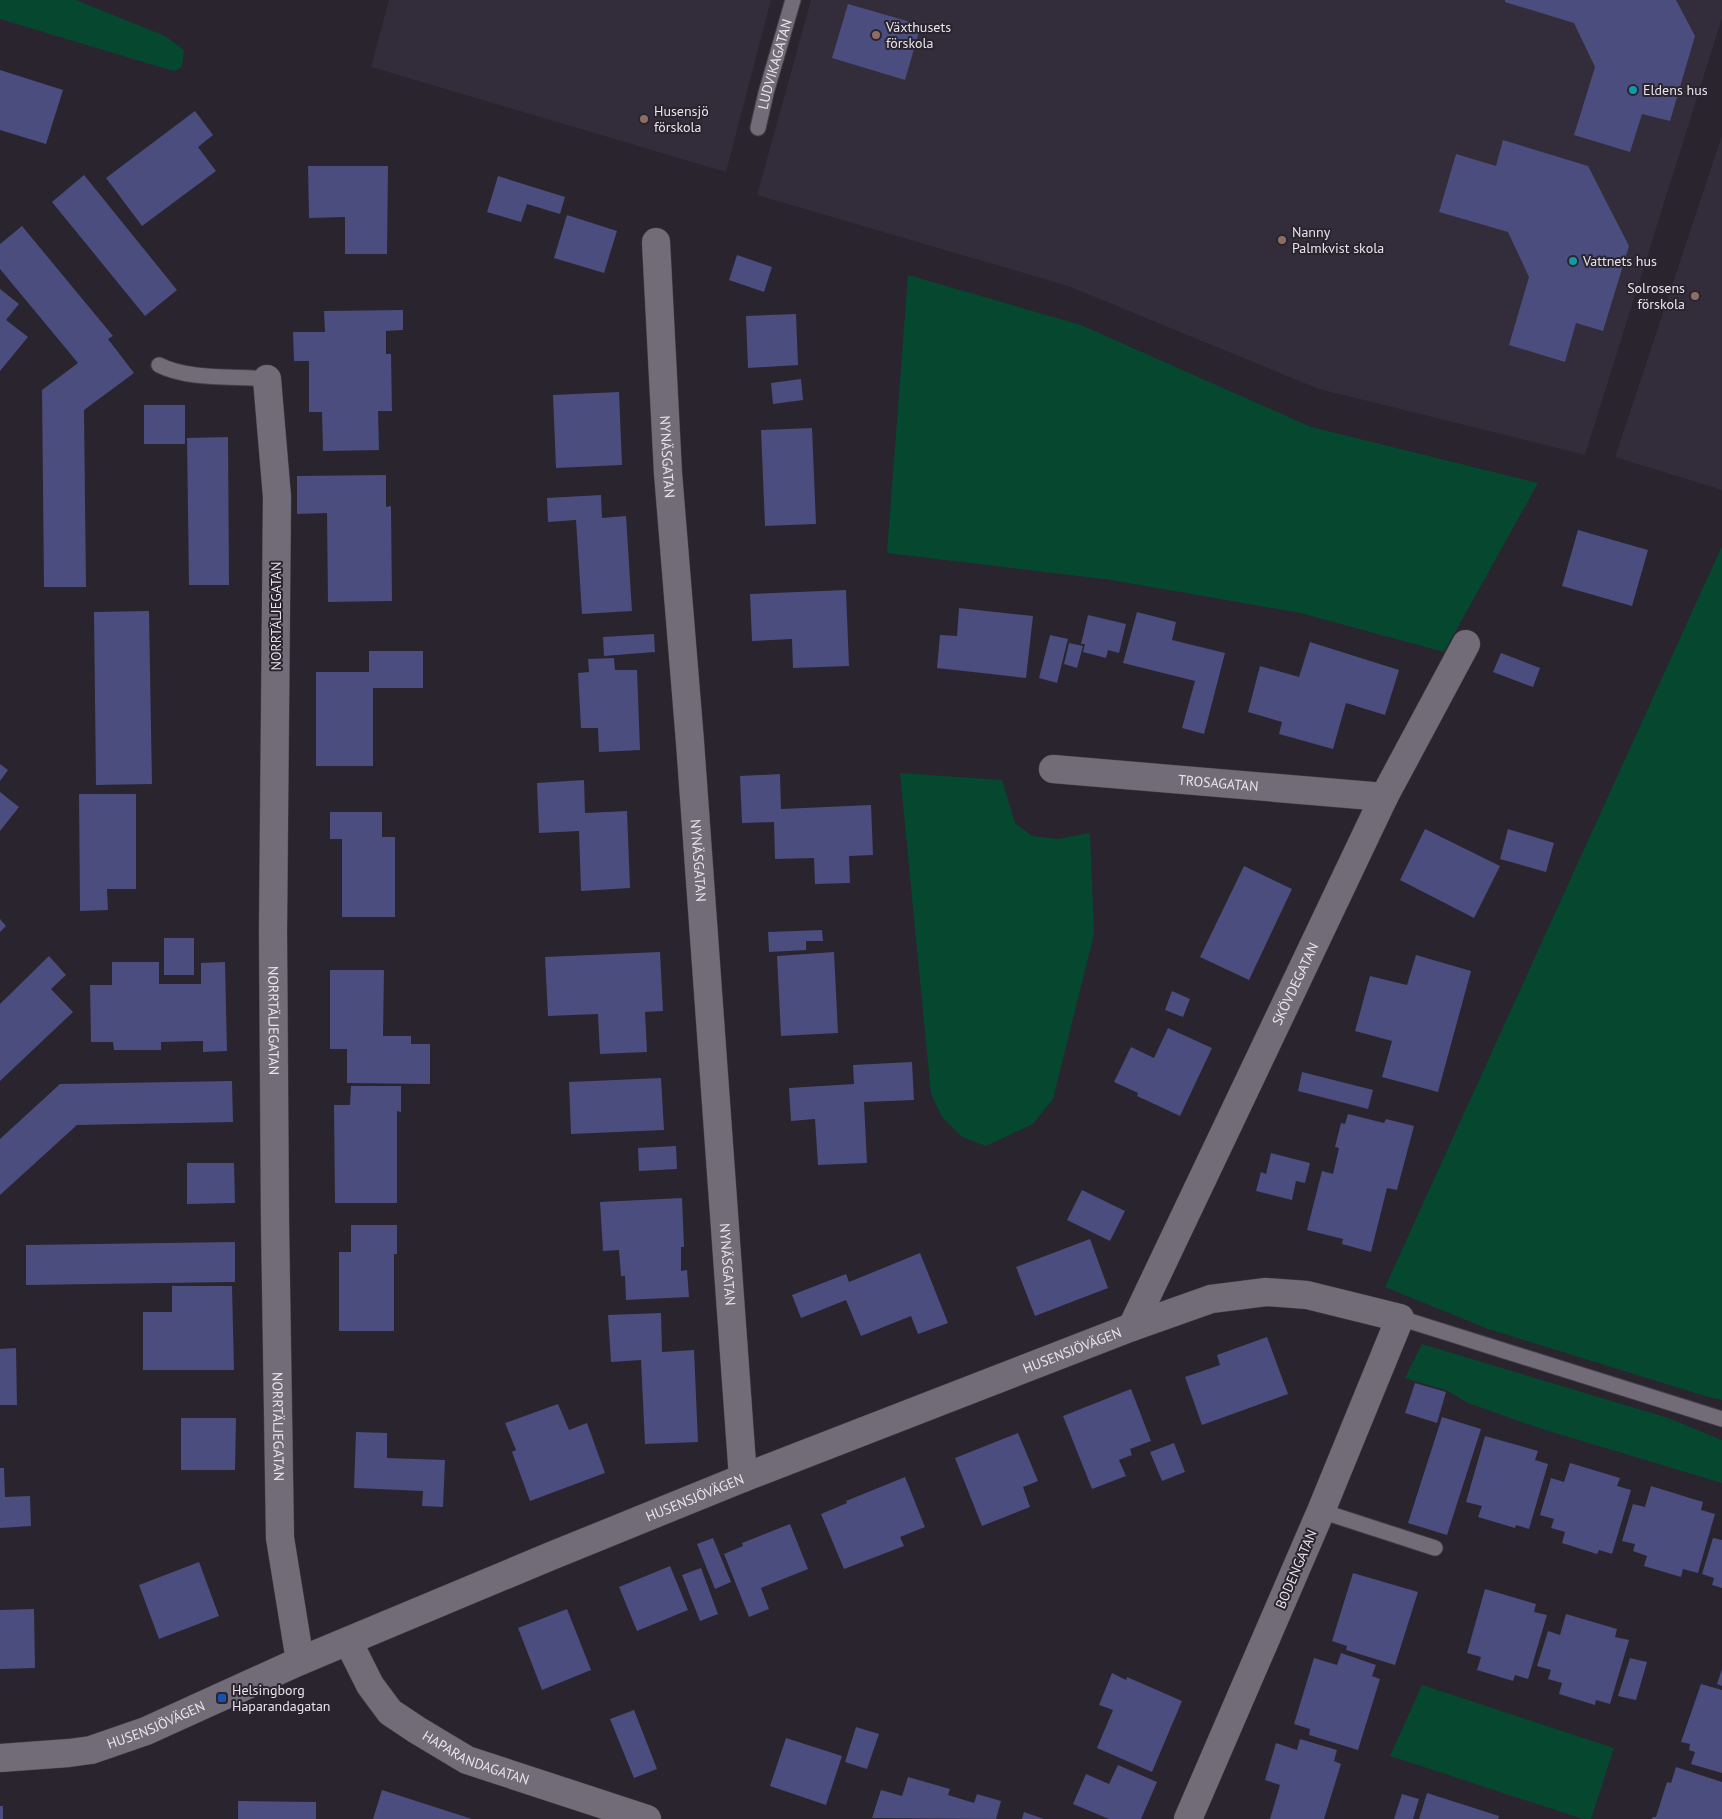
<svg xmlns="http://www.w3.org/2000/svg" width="1722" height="1819" font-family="'PT Sans',sans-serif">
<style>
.built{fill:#332c3b}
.green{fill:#064730}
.building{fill:#4a4d7d}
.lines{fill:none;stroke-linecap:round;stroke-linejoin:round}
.service-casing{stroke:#454149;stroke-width:17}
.minor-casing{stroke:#454149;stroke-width:29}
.service{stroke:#726c78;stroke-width:15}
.minor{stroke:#726c78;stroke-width:28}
.education-dot{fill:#8d6e63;stroke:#29242e;stroke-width:2}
.culture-dot{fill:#0f9aa8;stroke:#29242e;stroke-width:2}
.transit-dot{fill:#1a4fb4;stroke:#29242e;stroke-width:2}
.labels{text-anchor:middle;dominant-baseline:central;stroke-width:4;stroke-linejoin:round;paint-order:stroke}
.poi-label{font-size:14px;fill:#e8e4eb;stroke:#29242e;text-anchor:start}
.street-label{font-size:14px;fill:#e8e4eb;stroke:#29242e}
</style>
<rect width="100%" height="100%" fill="#29242e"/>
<path class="built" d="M389,0H771L726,172L371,67Z
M811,0H1722V18L1585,455L1319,389L1068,286L757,195Z
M1722,135V490L1615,457Z"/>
<path class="green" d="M0,0H76L165,36L184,50L182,67L175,71L170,70L0,19Z
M908,275L1081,325L1311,427L1538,483L1444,652L1300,613L1111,580L887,553Z
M1722,546V1400L1705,1396L1488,1329L1385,1287Z
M900,773L1002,780L1015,823L1032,836L1058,839L1090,833L1094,934L1053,1099L1033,1124L986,1146L962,1137L942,1117L931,1094Z
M1422,1344L1668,1418L1722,1440V1483L1539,1428L1468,1403L1448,1391L1405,1378Z
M1422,1685L1614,1748L1591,1819H1583L1390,1756Z"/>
<path class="building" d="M1505,0H1676L1695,36L1670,121L1642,114L1630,152L1574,135L1595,67L1574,23L1505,2Z
M848,4L921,25L905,80L832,58Z
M0,70L63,90L46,144L0,130Z
M195,111L213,135L198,147L216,171L142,226L106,178Z
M1503,140L1588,166L1629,246L1603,331L1576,323L1565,362L1509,345L1529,277L1508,232L1439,212L1456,154L1496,166Z
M308,166H388L387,254H345V217L309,218Z
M84,175L177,290L145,316L52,202Z
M498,176L565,197L560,214L527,204L521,222L487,212Z
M567,215L617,231L604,273L554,258Z
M22,226L113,336L108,339L134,373L84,410L86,587H44L42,390L78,363L0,269V244Z
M737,255L772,267L764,292L729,280Z
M0,289L19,304L6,320L28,337L0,371Z
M403,310V330L386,331V354H391L392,411H378L379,450L323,451L322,412H309V361H294L293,332H325L324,311Z
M796,314L798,365L748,368L746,316Z
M801,379L803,400L773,404L771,383Z
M619,392L622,465L556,468L553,395Z
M144,405H185V444H144Z
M812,428L816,524L765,526L761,430Z
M228,437L229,585H189L187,438Z
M386,475V507L391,506L392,601L328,602L327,513L297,514V476Z
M601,495L602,518L626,516L632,611L582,614L576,520L548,522L547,498Z
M1578,530L1648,550L1632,606L1562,586Z
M846,590L849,666L793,668L792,639L752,641L750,594Z
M959,608L1033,616L1026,678L937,668L940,635L957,636Z
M149,611L152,784L96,785L94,612Z
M1137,612L1176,622L1172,640L1225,653L1204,734L1182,728L1195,681L1123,663Z
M1088,615L1126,624L1119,653L1108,650L1106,658L1083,652L1085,644H1081Z
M654,634L655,652L604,656L603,637Z
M1050,635L1068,639L1057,683L1039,678Z
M1310,642L1399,670L1385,715L1346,703L1333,749L1279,734L1282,722L1248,712L1260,666L1299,677Z
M1069,643L1083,646L1077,668L1064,664Z
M369,651H423V688H373V766H316V672H369Z
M1501,653L1540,668L1533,687L1493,672Z
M614,658L615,670H637L640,750L599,752L598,728H581L578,673L589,672L588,659Z
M0,764L8,770L0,781Z
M780,774L781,809L871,805L873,855L849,856L850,883L815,884L814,858L775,859L774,822L742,823L740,776Z
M584,780L585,813L627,811L630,888L581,891L579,831L539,833L537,783Z
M0,792L19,807L0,831Z
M79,794H136V889H107L108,910L80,911Z
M330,812H382V837H395V917H342V839H330Z
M1425,829L1500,866L1474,918L1400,880Z
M1508,829L1554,843L1546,872L1500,859Z
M1244,866L1292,889L1249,980L1200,957Z
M0,919L6,926L0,932Z
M822,930L823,941H806V950L769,952L768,932Z
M164,938H194V975H164Z
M660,952L663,1011L645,1012L647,1052L600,1054L598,1014L548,1016L545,957Z
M834,952L838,1033L781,1036L777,956Z
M1416,955L1471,971L1438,1092L1382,1077L1392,1041L1355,1031L1370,976L1407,985Z
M49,956L66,975L51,989L73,1012L0,1081V1004Z
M112,962H159V984H201V963L225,962L227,1051L203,1052V1041L161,1042V1050H114L113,1042H91L90,985H112Z
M330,970H384L383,1036H411V1044H430V1084L347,1083V1049H330Z
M1172,991L1190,999L1183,1017L1165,1010Z
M1168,1028L1212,1048L1180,1116L1137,1096L1138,1093L1114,1082L1131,1047L1154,1058Z
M912,1062L914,1100L864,1102L867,1163L818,1165L815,1119L791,1121L789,1088L854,1084L853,1065Z
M1302,1072L1373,1090L1368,1109L1298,1091Z
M661,1078L664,1130L571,1134L569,1082Z
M232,1081L233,1122L77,1125L0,1195V1139L60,1084Z
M351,1086H401V1112L397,1111V1203H335L334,1105H350Z
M1348,1114L1384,1123L1386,1119L1414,1126L1397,1190L1387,1188L1371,1252L1342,1244L1343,1239L1307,1230L1322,1171L1333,1174L1339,1148L1335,1147L1341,1123L1345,1124Z
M676,1146L677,1169L639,1171L638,1148Z
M1271,1153L1310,1163L1305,1183L1296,1181L1292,1200L1256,1191L1261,1172L1266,1174Z
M187,1163H234L235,1203L187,1204Z
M1082,1190L1125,1211L1110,1241L1067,1220Z
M682,1198L684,1247H681V1271L687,1270L689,1297L626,1300L625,1276H621L619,1250L603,1251L600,1202Z
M351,1225H397V1254H394V1331H339V1252H351Z
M1090,1239L1108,1288L1035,1316L1016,1267Z
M235,1242V1282L26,1285V1245Z
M920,1253L948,1323L918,1334L911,1316L861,1336L846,1300L801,1318L792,1295L846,1274L849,1282Z
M172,1286H232L234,1370H143V1312H172Z
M661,1313L662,1352L694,1350L698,1442L645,1444L641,1360L611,1362L608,1315Z
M1267,1337L1288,1394L1202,1425L1185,1377L1220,1365L1217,1355Z
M16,1348L17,1405H0V1349Z
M1415,1383L1446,1392L1437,1423L1405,1413Z
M1131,1389L1151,1441L1130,1449L1132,1455L1119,1460L1126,1476L1092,1489L1063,1416Z
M558,1404L569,1430L587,1423L605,1473L530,1501L512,1452L516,1450L505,1423Z
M1442,1417L1481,1429L1447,1535L1408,1523Z
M181,1418H236L235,1470H181Z
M356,1432L387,1433V1458L445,1460L443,1507L422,1506L423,1491L354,1488Z
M1018,1433L1038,1481L1023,1487L1030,1507L982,1526L955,1458Z
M1485,1436L1538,1451L1535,1460L1548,1464L1529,1529L1516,1525L1515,1528L1478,1517L1482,1506L1466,1502Z
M1174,1443L1185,1472L1162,1481L1150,1452Z
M1570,1463L1620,1478L1617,1486L1631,1490L1612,1554L1599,1550L1597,1554L1562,1543L1565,1532L1551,1528L1554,1519L1540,1515L1551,1478L1564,1482Z
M0,1468H4L5,1497L30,1496L31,1526L0,1528Z
M905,1477L925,1527L900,1537L904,1546L844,1569L821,1514L847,1503L846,1501Z
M1651,1486L1703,1502L1701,1510L1715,1514L1698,1573L1683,1569L1681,1577L1644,1566L1647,1556L1633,1551L1635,1544L1622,1541L1633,1504L1645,1507Z
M790,1524L808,1569L761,1588L769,1609L749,1617L724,1554L743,1546L742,1543Z
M713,1538L731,1582L715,1589L697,1544Z
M1713,1538L1722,1540V1588L1712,1585L1714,1578L1702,1574Z
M199,1562L219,1616L159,1639L139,1585Z
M670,1566L688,1610L637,1631L619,1587Z
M701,1568L718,1614L700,1621L682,1575Z
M1353,1573L1418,1592L1395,1665L1346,1650L1347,1646L1332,1641Z
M1485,1589L1536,1604L1534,1612L1547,1615L1528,1679L1515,1675L1513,1681L1477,1670L1481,1657L1467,1653Z
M34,1609L35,1668L0,1669V1610Z
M567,1609L591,1670L542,1690L518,1628Z
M1566,1614L1617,1629L1615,1637L1629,1640L1610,1704L1596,1700L1595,1705L1559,1694L1562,1683L1548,1679L1551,1670L1537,1666L1548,1631L1560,1635Z
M1341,1653L1376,1665L1372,1676L1380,1679L1358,1750L1309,1735L1310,1729L1294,1724L1314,1658L1337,1665Z
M1630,1658L1647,1662L1636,1700L1618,1696Z
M1722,1669V1686L1717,1684Z
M1112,1673L1126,1680L1127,1677L1182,1701L1152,1772L1097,1748L1113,1710L1099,1705Z
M1701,1684L1722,1690V1773L1691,1764L1695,1752L1689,1750L1690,1744L1681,1742Z
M634,1710L657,1769L634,1778L610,1719Z
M856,1727L879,1734L867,1769L845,1762Z
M786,1738L842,1756L826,1805L770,1786Z
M1300,1739L1337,1750L1334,1761L1341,1764L1324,1819H1270L1280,1785L1265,1780L1276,1743L1297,1750Z
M1118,1765L1157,1782L1141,1819H1109L1073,1804L1086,1774L1109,1784Z
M1676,1767L1722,1782V1819H1652L1653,1817H1656L1667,1782L1671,1783Z
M908,1777L950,1789L948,1795L974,1803L977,1794L1001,1801L996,1819L872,1818L881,1790L902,1796Z
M382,1790L472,1819H373Z
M1427,1793L1499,1816L1498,1819H1419Z
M1402,1794L1419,1799L1413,1819H1394Z
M238,1801L316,1802V1819H238Z
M0,1806H3V1819H0Z
M1024,1812L1044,1819H1022Z"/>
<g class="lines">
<g class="service-casing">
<g id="service">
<path id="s1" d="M758,128L766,93L793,0"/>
<path d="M159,365C188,380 234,376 267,379"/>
<path d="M1400,1318L1722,1419"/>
<path d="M1321,1511L1435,1548"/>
</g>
</g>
<g class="minor-casing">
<g id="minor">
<path id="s2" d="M656,242L668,473L690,742L743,1478"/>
<path id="s3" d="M267,379L277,497L273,931L275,1221L280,1538L300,1661"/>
<path id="s4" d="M1053,769L1384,797"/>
<path id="s5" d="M1132,1327L1384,797L1466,644"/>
<path id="s6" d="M348,1641L370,1685L390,1712L417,1730L467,1760L647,1819"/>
<path id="s7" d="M0,1758L69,1753L91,1750L146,1731L300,1661L551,1556L743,1478L1132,1327L1211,1299L1266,1292L1307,1295L1400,1318L1321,1511L1188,1819"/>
</g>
</g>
<use href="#service" class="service"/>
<use href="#minor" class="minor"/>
</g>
<g class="education-dot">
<circle cx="876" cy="35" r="5"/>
<circle cx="644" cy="119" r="5"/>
<circle cx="1282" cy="240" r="5"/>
<circle cx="1695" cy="296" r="5"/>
</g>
<g class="culture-dot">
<circle cx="1633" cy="90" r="5"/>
<circle cx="1573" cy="261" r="5"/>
</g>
<rect class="transit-dot" x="217" y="1693" width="10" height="10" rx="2.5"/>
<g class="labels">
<g class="poi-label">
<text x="886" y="27">Växthusets<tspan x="886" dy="16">förskola</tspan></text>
<text x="1643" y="90">Eldens hus</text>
<text x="654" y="111">Husensjö<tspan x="654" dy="16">förskola</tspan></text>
<text x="1292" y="232">Nanny<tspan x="1292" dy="16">Palmkvist skola</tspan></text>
<text x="1583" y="261">Vattnets hus</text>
<text x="1685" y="288" text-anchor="end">Solrosens<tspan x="1685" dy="16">förskola</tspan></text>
<text x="232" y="1690">Helsingborg<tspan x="232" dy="16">Haparandagatan</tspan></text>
</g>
<g class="street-label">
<text stroke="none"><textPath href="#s1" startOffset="66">LUDVIKAGATAN</textPath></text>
<text stroke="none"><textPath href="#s2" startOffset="215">NYNÄSGATAN</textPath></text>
<text transform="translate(276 616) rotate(-90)">NORRTÄLJEGATAN</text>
<text stroke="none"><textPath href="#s4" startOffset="166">TROSAGATAN</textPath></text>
<text stroke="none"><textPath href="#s2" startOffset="620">NYNÄSGATAN</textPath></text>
<text stroke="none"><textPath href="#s5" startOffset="380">SKÖVDEGATAN</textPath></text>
<text stroke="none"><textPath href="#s3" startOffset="642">NORRTÄLJEGATAN</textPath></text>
<text stroke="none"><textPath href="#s2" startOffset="1025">NYNÄSGATAN</textPath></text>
<text stroke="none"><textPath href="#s7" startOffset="1151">HUSENSJÖVÄGEN</textPath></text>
<text stroke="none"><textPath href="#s3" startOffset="1048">NORRTÄLJEGATAN</textPath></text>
<text stroke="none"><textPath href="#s7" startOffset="746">HUSENSJÖVÄGEN</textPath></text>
<text transform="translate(1296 1569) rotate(-67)">BODENGATAN</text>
<text stroke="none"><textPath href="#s7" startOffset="161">HUSENSJÖVÄGEN</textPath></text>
<text stroke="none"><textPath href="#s6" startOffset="181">HAPARANDAGATAN</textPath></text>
</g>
</g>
</svg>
